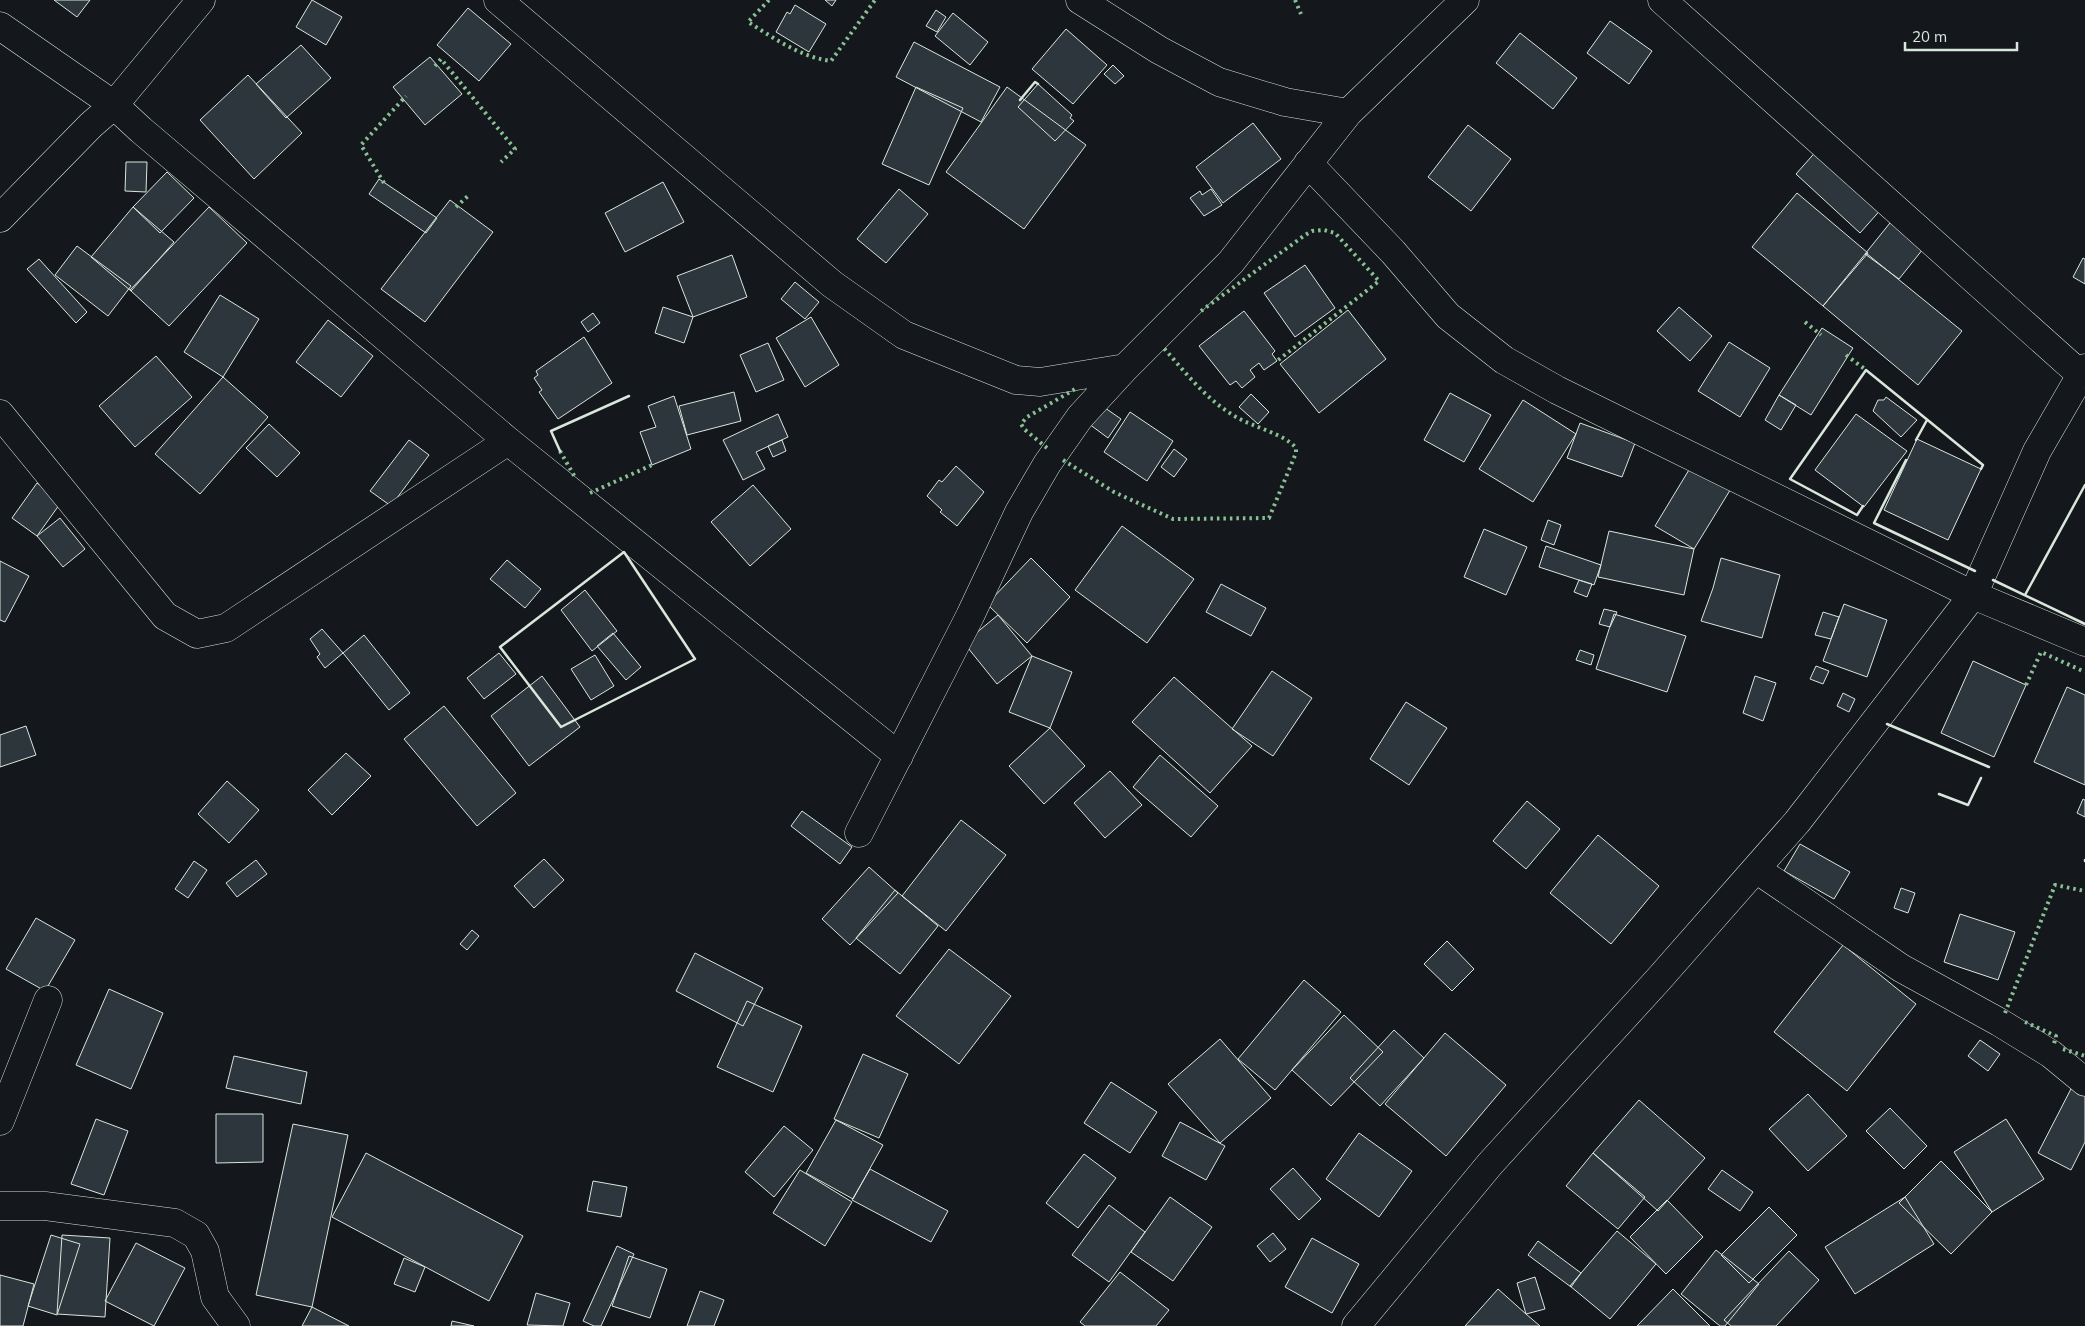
<svg xmlns="http://www.w3.org/2000/svg" width="2085" height="1326" font-family="Mulish,sans-serif">
<style>
.building{fill:#2c363c;stroke:#d8e6dc}
.lines{fill:none;stroke-linecap:round;stroke-linejoin:round}
.minor-casing{stroke:#d8e6dc;stroke-width:29}
.minor{stroke:#14181c;stroke-width:28}
.hedge{stroke:#8ac095;stroke-width:4;stroke-dasharray:2.5 4;stroke-linecap:butt}
.wall{stroke:#d8e6dc;stroke-width:2.5}
</style>
<rect width="100%" height="100%" fill="#14181c"/>
<path class="building" d="M54,0H90L77,17Z
M312,0L342,17L326,45L296,27Z
M825,0H836L832,6Z
M795,5L826,24L809,52L776,32L787,12L790,14Z
M468,8L511,44L479,81L437,45Z
M936,10L946,17L937,32L926,26Z
M953,13L988,42L970,65L935,36Z
M1610,21L1652,51L1629,84L1587,53Z
M1066,29L1107,65L1073,104L1032,69Z
M1520,33L1577,78L1553,109L1496,63Z
M914,42L1000,87L981,122L896,77Z
M301,45L331,78L286,118L256,84Z
M430,57L462,94L425,125L393,87Z
M1113,65L1124,76L1115,84L1104,74Z
M248,75L302,133L254,179L200,120Z
M1038,84L1072,115L1070,118L1074,121L1055,141L1018,107Z
M916,87L963,108L929,185L882,164Z
M1007,87L1086,145L1024,229L946,172Z
M1253,123L1281,159L1223,203L1196,167Z
M1468,125L1511,159L1471,211L1428,177Z
M1827,139L1892,197L1860,233L1796,174Z
M126,162H147L146,192L125,191Z
M167,172L194,198L160,233L133,207Z
M379,179L437,218L426,233L369,194Z
M663,182L684,222L625,252L605,213Z
M899,189L928,214L886,263L857,239Z
M1211,189L1222,205L1204,216L1190,198L1200,191L1202,195Z
M1797,193L1868,253L1823,306L1752,247Z
M450,200L493,232L425,322L381,289Z
M133,207L174,242L131,291L91,257Z
M209,207L247,243L169,326L130,290Z
M1898,213L1931,239L1899,279L1865,254Z
M77,246L131,286L108,316L55,275Z
M1866,253L1962,331L1918,385L1823,306Z
M732,255L747,297L693,317L677,276Z
M2083,258L2085,259V284L2073,277Z
M39,259L87,312L76,323L27,269Z
M1305,265L1335,308L1295,337L1264,293Z
M795,282L819,302L805,319L781,299Z
M220,295L259,319L223,377L184,352Z
M663,307L693,317L684,343L655,333Z
M1679,307L1712,336L1690,361L1657,331Z
M1348,310L1386,359L1319,413L1280,364Z
M1244,311L1275,351L1272,354L1277,361L1264,370L1259,363L1250,370L1255,377L1242,388L1236,381L1230,385L1199,346Z
M593,313L600,323L588,332L581,322Z
M811,317L839,365L805,387L776,338Z
M328,320L373,356L341,397L296,362Z
M1822,328L1853,348L1811,415L1779,395Z
M584,337L612,383L558,419L539,392L542,390L534,378L538,375L536,371Z
M1729,342L1770,368L1740,417L1698,391Z
M768,343L784,380L756,392L740,355Z
M156,356L192,397L135,447L99,406Z
M223,377L268,417L200,494L155,454Z
M734,392L741,421L687,435L679,406Z
M1450,393L1491,415L1464,462L1424,440Z
M1251,394L1269,412L1258,424L1239,407Z
M1779,395L1796,405L1781,430L1765,420Z
M674,396L691,449L652,465L640,432L656,427L648,406Z
M1886,397L1917,420L1901,437L1873,411L1878,400H1884Z
M1523,400L1576,434L1533,502L1479,469Z
M1098,403L1121,419L1108,438L1085,421Z
M1130,412L1173,441L1147,481L1104,452Z
M778,414L788,437L756,452L765,469L743,480L723,440Z
M1856,414L1907,451L1864,507L1815,470Z
M1580,423L1635,443L1622,477L1567,458Z
M269,424L300,453L277,477L246,448Z
M1917,439L1981,469L1948,540L1884,510Z
M409,440L429,455L391,506L370,491Z
M782,440L786,451L773,457L768,446Z
M1174,449L1187,459L1174,477L1161,467Z
M1701,450L1740,474L1694,549L1655,526Z
M956,466L984,492L957,526L940,512L942,510L927,496L939,480L942,482Z
M37,483L62,501L37,536L12,518Z
M753,485L791,529L750,566L711,522Z
M60,518L85,549L63,567L37,536Z
M1548,520L1561,525L1554,545L1541,540Z
M1122,526L1194,579L1147,643L1075,590Z
M1484,529L1527,547L1506,595L1464,577Z
M1609,531L1694,549L1684,595L1598,577Z
M1546,546L1601,565L1594,585L1539,567Z
M1031,558L1070,597L1027,643L987,604Z
M1721,558L1780,575L1762,638L1701,621L1713,588Z
M507,560L541,589L525,608L490,579Z
M0,561L29,576L5,622L0,620Z
M1579,580L1592,584L1587,597L1574,592Z
M1221,584L1266,608L1251,636L1206,612Z
M585,590L617,631L592,651L561,610Z
M1844,604L1887,620L1867,677L1823,661Z
M1604,609L1617,612L1610,627L1599,624Z
M1823,612L1839,617L1831,639L1815,635Z
M1614,614L1686,636L1667,692L1596,669Z
M998,615L1032,656L997,684L964,643Z
M322,629L343,653L325,668L317,657L320,654L310,639Z
M613,633L641,667L626,680L597,646Z
M364,635L410,693L389,710L343,653Z
M1580,650L1594,655L1591,665L1576,660Z
M499,653L516,674L484,699L467,678Z
M595,655L614,686L591,700L571,669Z
M1032,656L1072,672L1050,728L1009,712Z
M1973,661L2026,685L1994,757L1941,733Z
M1816,666L1829,671L1823,684L1810,679Z
M1272,671L1312,698L1273,756L1232,729Z
M542,676L580,727L529,766L491,716Z
M1755,676L1776,683L1763,721L1743,713Z
M1174,677L1252,746L1210,793L1132,722Z
M2067,687L2085,695V785L2034,762Z
M1843,693L1855,699L1849,712L1837,706Z
M1406,702L1447,728L1409,785L1370,759Z
M444,706L516,793L477,826L404,739Z
M26,726L36,755L0,767V735Z
M1050,728L1085,766L1044,804L1009,766Z
M346,753L371,776L332,815L308,790Z
M1160,755L1218,806L1191,837L1133,787Z
M1110,771L1142,805L1105,838L1074,803Z
M227,781L259,810L229,843L198,814Z
M2083,799L2085,800V817L2077,813Z
M1527,801L1560,829L1526,869L1493,841Z
M802,811L852,847L840,864L791,826Z
M961,820L1006,855L946,931L902,896Z
M1598,835L1659,886L1611,944L1550,893Z
M1800,844L1850,872L1834,899L1784,871Z
M544,859L564,880L534,908L514,886Z
M256,860L267,874L237,897L226,883Z
M194,861L207,870L188,898L175,889Z
M869,867L898,893L850,945L822,919Z
M1901,888L1915,893L1908,913L1894,908Z
M895,890L938,926L900,974L856,938Z
M1960,914L2015,932L1998,980L1944,962Z
M36,918L75,940L45,991L6,969Z
M472,930L479,936L467,950L460,944Z
M1447,941L1474,969L1452,991L1424,964Z
M1843,945L1916,1004L1847,1091L1774,1032Z
M949,949L1011,996L959,1064L896,1016Z
M695,953L763,988L743,1026L676,991Z
M1304,980L1341,1012L1275,1090L1238,1059Z
M109,989L163,1013L131,1089L76,1065Z
M747,1001L802,1026L773,1092L717,1067Z
M1344,1015L1383,1052L1331,1106L1292,1070Z
M1394,1030L1424,1058L1380,1106L1350,1078Z
M1445,1033L1506,1085L1446,1156L1385,1104Z
M1220,1039L1271,1098L1220,1143L1168,1084Z
M1980,1040L2000,1054L1988,1071L1968,1056Z
M863,1054L908,1074L879,1138L834,1119Z
M234,1056L307,1072L301,1104L226,1088Z
M1111,1082L1157,1112L1130,1153L1084,1123Z
M2074,1083L2085,1089V1142L2071,1170L2038,1153Z
M1808,1094L1847,1136L1808,1171L1769,1129Z
M1639,1100L1705,1158L1658,1211L1593,1153Z
M1890,1108L1927,1146L1904,1169L1866,1131Z
M216,1114H263V1162L216,1163Z
M96,1119L128,1131L104,1195L71,1184Z
M2006,1119L2044,1179L1992,1212L1954,1152Z
M836,1120L883,1145L853,1199L806,1173Z
M1180,1122L1225,1146L1206,1180L1162,1156Z
M293,1124L348,1135L312,1307L256,1295Z
M784,1126L813,1150L774,1197L745,1172Z
M1359,1133L1412,1171L1379,1217L1326,1179Z
M366,1153L523,1236L489,1301L332,1217Z
M1593,1153L1645,1197L1618,1229L1566,1186Z
M1084,1154L1116,1178L1078,1228L1046,1203Z
M1941,1161L1992,1212L1951,1254L1899,1203Z
M1293,1168L1321,1199L1299,1220L1270,1189Z
M870,1169L948,1211L931,1242L852,1200Z
M800,1170L852,1202L825,1246L773,1213Z
M1722,1170L1753,1192L1740,1211L1708,1189Z
M593,1181L627,1187L621,1217L587,1211Z
M1170,1197L1212,1227L1173,1281L1131,1252Z
M1905,1197L1934,1244L1855,1294L1825,1247Z
M1667,1200L1703,1237L1666,1274L1630,1237Z
M1109,1205L1145,1232L1109,1282L1072,1255Z
M1769,1207L1797,1235L1749,1283L1721,1255Z
M1617,1231L1656,1264L1610,1319L1570,1286Z
M1273,1233L1286,1249L1270,1262L1257,1246Z
M51,1235L80,1244L57,1315L28,1306Z
M62,1235L110,1238L105,1317L57,1314Z
M1312,1238L1359,1264L1332,1313L1285,1287Z
M1538,1241L1581,1273L1571,1287L1528,1255Z
M136,1243L185,1268L154,1326L105,1301Z
M617,1246L634,1254L601,1326H594L583,1321Z
M1716,1250L1759,1284L1725,1326H1720L1681,1294Z
M1789,1251L1819,1280L1776,1326H1731L1724,1320Z
M629,1256L667,1269L650,1318L612,1306Z
M404,1258L425,1267L415,1292L394,1284Z
M1120,1272L1169,1310L1156,1326H1085L1080,1322Z
M0,1275L34,1284L23,1326H0Z
M1535,1277L1545,1309L1526,1314L1517,1283Z
M1498,1289L1526,1314L1540,1326H1465Z
M1673,1289L1710,1326H1637Z
M700,1291L724,1300L714,1326H687Z
M536,1293L570,1303L563,1326L527,1325Z
M312,1307L349,1326H302Z
M452,1321L474,1326H451Z"/>
<g class="lines">
<g class="minor-casing">
<path id="minor" d="M498,0L832,284L904,335L1016,380L1040,382L1125,368
M1080,0L1159,50L1219,82L1285,102L1348,113
M1662,0L2080,374
M0,26L114,105L201,0
M1308,163L1393,252L1448,316L1504,360L1557,390L1973,595L2085,642
M0,218L91,125L114,105L141,130L508,441L899,756
M0,414L165,616L197,634L226,628L508,441
M859,833L970,616L1019,512L1047,464L1080,417L1125,368L1231,262L1348,113L1465,0
M1756,869L1901,968L1999,1022L2051,1054L2085,1082
M0,1121L48,1000
M0,1206H45L175,1223L196,1235L205,1251L215,1297L236,1326
M1356,1326L1490,1164L1658,980L1797,822L1973,595L2037,451L2085,368"/>
</g>
<use href="#minor" class="minor"/>
<path class="hedge" d="M769,0L748,22C774,38 800,57 831,61L875,0
M1295,0L1301,14
M435,66L441,59L515,149L501,162
M384,183L361,145L406,96
M456,207L469,195
M1201,311L1305,235L1312,231L1324,230L1335,233L1379,281L1277,361
M1805,322L1821,335
M1846,355L1866,370
M1047,448L1024,429L1021,424L1027,417L1077,388
M560,451L576,479
M1063,460L1114,492L1173,519L1269,518L1296,453V448C1286,435 1254,427 1238,418C1207,401 1185,372 1162,346
M590,493L652,465
M2026,685L2041,652L2085,672
M2005,1013L2055,885L2085,891
M2025,1022L2056,1036L2054,1044
M2063,1049L2085,1056"/>
<path class="wall" d="M1020,100L1035,82L1038,84
M1916,440L1927,420
M560,451L551,431L629,396
M1906,460L1874,523L1975,571
M1863,506L1857,515L1790,479L1866,370L1983,465L1981,469
M624,552L695,659L561,727L500,647Z
M1993,580L2085,624
M2025,595L2085,485
M1887,724L1989,767
M1939,794L1968,805L1981,778
M2085,860V861"/>
</g>
<path d="M1905 42v8h112v-8" fill="none" stroke="#d8e6dc" stroke-width="2.5"/>
<text x="1912" y="42" font-size="15" fill="#d8e6dc" stroke="#14181c" stroke-width="4" paint-order="stroke">20 m</text>
</svg>
